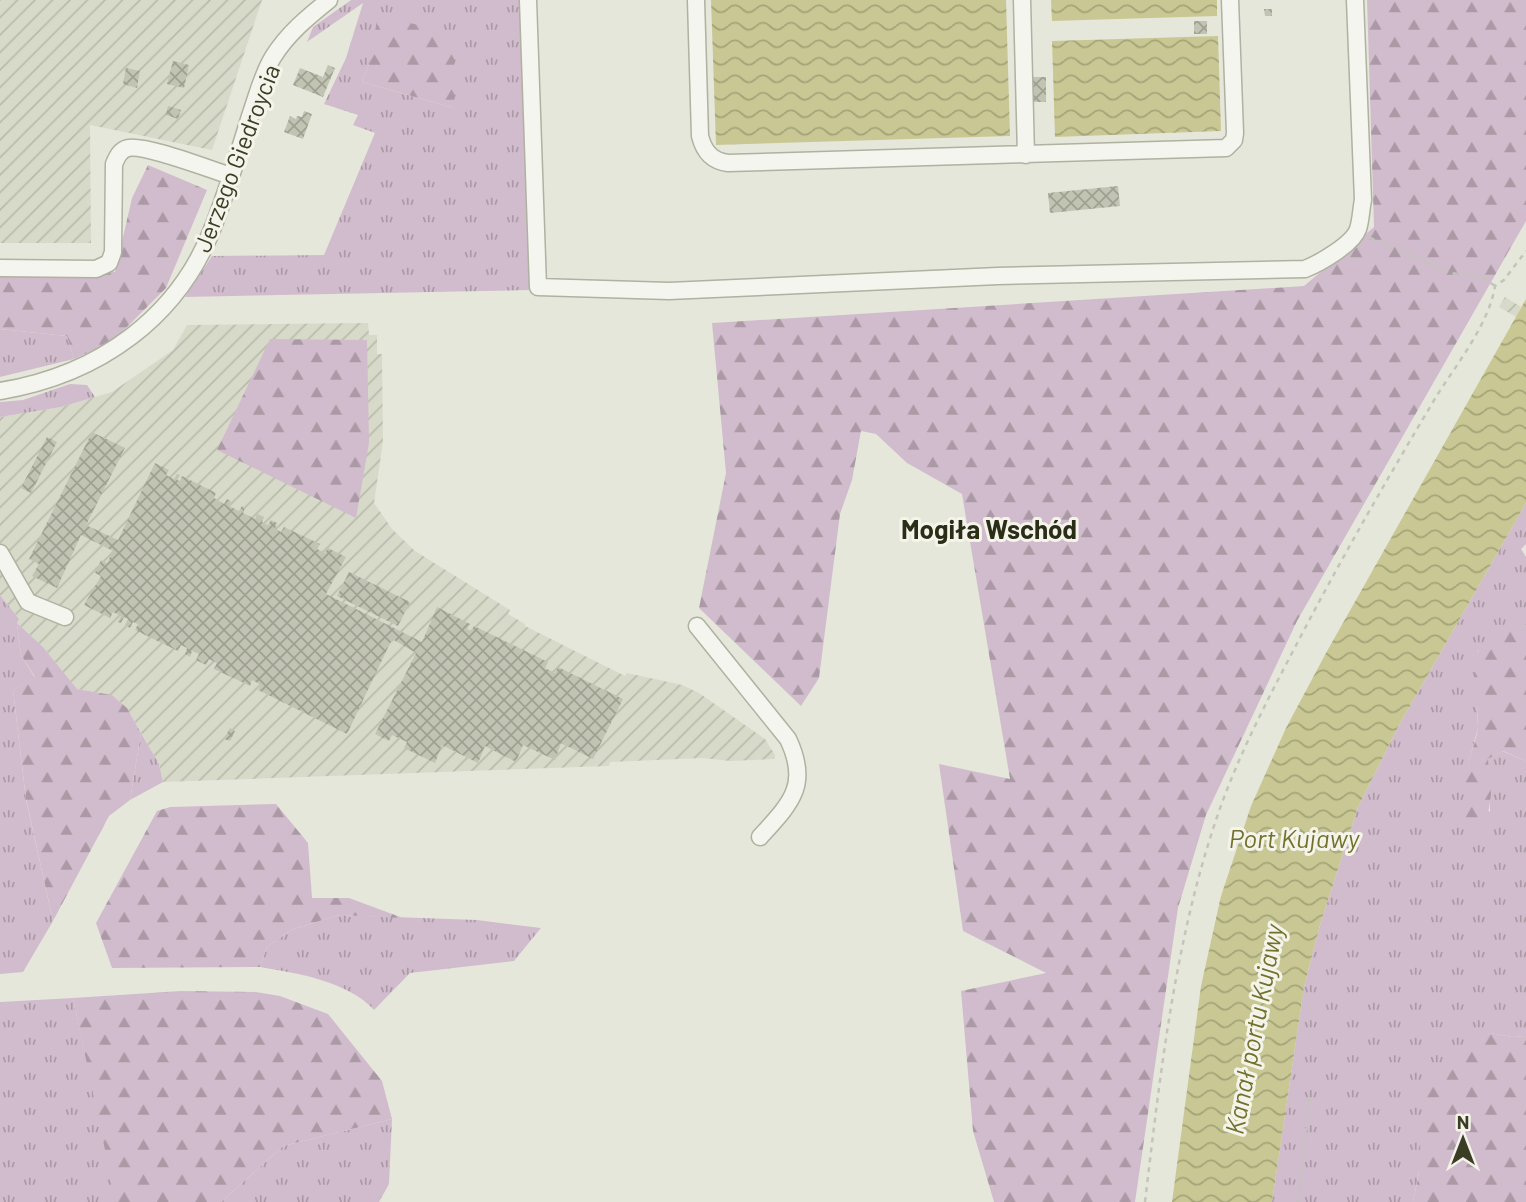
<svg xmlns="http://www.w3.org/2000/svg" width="1526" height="1202" font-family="Barlow,sans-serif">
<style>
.industrial{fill:url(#industrial-furrows)}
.grass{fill:url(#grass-tufts);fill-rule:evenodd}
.forest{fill:url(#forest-firs)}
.water{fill:url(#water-waves)}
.building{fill:url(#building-cross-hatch)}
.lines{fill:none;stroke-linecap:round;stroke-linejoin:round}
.minor-casing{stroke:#afb1a1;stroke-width:19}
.path{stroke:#c4c5ba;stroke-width:2.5;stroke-dasharray:5 5;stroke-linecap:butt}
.minor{stroke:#f4f5ee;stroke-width:16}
.labels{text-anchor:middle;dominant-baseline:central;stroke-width:6;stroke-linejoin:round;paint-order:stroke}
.street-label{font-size:24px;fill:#3b3d25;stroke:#f4f4eb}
.neighbourhood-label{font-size:26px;font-weight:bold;fill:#2b2e17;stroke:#f4f4eb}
.water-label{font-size:26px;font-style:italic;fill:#72722e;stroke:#f4f4eb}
</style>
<defs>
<pattern id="industrial-furrows" width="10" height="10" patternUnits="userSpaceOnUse" patternTransform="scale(1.75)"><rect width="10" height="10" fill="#d7d9c9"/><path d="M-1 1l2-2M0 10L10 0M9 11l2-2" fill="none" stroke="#b9bbac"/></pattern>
<pattern id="grass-tufts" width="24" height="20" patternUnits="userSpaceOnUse" patternTransform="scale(1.75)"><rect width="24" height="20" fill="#d1bccd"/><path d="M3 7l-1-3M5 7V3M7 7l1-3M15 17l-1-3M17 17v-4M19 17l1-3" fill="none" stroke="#ab9aa6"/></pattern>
<pattern id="forest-firs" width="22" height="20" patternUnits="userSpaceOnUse" patternTransform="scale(1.75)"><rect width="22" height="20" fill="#d1bccd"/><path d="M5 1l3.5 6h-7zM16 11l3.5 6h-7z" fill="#ab9aa6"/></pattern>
<pattern id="water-waves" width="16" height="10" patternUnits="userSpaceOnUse" patternTransform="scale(1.75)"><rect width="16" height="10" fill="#c9c894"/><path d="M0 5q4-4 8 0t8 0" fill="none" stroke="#a4a479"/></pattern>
<pattern id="building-cross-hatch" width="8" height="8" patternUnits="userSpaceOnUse" patternTransform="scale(1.75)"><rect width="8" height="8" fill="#c2c4b3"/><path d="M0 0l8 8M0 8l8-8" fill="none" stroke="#9fa091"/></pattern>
</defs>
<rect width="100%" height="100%" fill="#e6e7db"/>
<path class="industrial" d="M0,0H262L212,150L90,125L91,243H0Z
M1505,297L1521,307L1516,317L1499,307Z
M368,323L369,335H377V354H382L383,441L374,503L392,529L415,551L510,610L508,614L525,624V626L625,676L627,673L682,685L699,693L765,739L775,755V759L730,761L702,758L610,762L609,766L163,782L159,764L127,708L112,695L77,689L43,647L17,623L19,619L0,595V417L61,407L112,392L173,350L187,325Z"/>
<path class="grass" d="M351,0H520L530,290L185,297L212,256L324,255L375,133L353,125L358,115L324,104L346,58L363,3L307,42L313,27ZM369,64L454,108L362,82Z
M0,329L67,336L74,359L0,377Z
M70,384L87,385L95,397L61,407L0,417V402L23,400Z
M1526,503V544L1521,549L1526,557V624L1478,650L1476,665L1478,728L1469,761L1465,793L1490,812L1488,759L1502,751L1526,761V1036L1512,1037L1490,1033L1419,1171L1413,1202H1272L1304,987L1320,925L1358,807L1398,727Z
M0,595L19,619L17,623L21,655L35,678L13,690L26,800L53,921L23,972L0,974Z
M141,733L159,764L163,782L130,800Z
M339,915L477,920L541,928L514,961L410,973L374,1010C348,981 296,973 260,967L267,947L291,930Z
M73,998L117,1202H0V1002Z
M392,1119L389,1184L379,1202H221L283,1146Z"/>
<path class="forest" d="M1367,0H1526V221L1297,621L1206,815L1178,908L1135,1202H994L973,1131L961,991L1046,973L963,931L939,764L1010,779L962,494L907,463L876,434L861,431L852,480L840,514L819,678L801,706L699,608L726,473L712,323L1304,286L1374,227Z
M378,15L454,34V108L362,82L369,64Z
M148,165L207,190L166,288L113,341L74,359L67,336L0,329V275L115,272L132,198Z
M270,339L367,340L369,443L356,518L217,450Z
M17,623L43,647L77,689L112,695L127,708L141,733L130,800L109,816L53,921L26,799L13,690L35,677L21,655Z
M1526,624V761L1503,751L1488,759L1491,794L1486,828L1473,836C1459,814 1464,781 1470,757C1473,746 1478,735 1478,725C1479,706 1470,665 1479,649C1488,633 1511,632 1526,624Z
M276,804L308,843L312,898H349L403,918L339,915L291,930L267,947L260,967L112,968L96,923L157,811L170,807Z
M181,991L256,992L280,996L328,1014L382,1081L392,1119L283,1146L221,1202H116L73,998Z
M1490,1033L1512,1037L1526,1036V1202H1413C1415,1191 1418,1180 1419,1170C1423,1127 1415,1083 1451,1053C1463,1044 1476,1037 1490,1033Z"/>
<path class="water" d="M711,0H1006L1010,136L716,145Z
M1051,0H1217V16L1052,21Z
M1218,36L1221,131L1055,137L1052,41Z
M1526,299V503L1398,727L1358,807L1320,925L1304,987L1272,1202H1172L1201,986L1221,896L1251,806L1286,728L1326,653Z"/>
<path class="building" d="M1264,9H1272V16H1265Z
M1194,21H1207V34H1194Z
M173,61L189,65L184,88L167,84Z
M328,65L335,68L323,97L293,85L300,68L323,77Z
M126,68L140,71L137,88L123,84Z
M1033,77H1046V102H1033Z
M168,106L181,110L178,119L166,115Z
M304,111L312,114L303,139L284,132L290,116L296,119L297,116L302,117Z
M1118,186L1120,206L1050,213L1048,193Z
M92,432L125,448L86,525L118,540L155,463L169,470L166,475L174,479L177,474L180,475L177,480L180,481L182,476L216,493L214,498L224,504L227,499L231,501L229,506L239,511L242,506L245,508L243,513L255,519L257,514L264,517L262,522L268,525L271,520L277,523L275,529L281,532L284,527L320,544L317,549L325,553L328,548L346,557L326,594L422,642L437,607L470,624L467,629L471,631L474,626L548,662L545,668L555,673L558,667L623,699L593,759L561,743L555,760L523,745L516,762L485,746L478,763L442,745L435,763L404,748L407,742L392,735L389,741L375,734L416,653L392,639L347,734L258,690L261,685L252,680L250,686L214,669L217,663L209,659L206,665L196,660L199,654L192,651L190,657L185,654L187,648L181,645L178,651L135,630L138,624L133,622L130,628L125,625L128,619L124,617L121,623L118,622L121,616L113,612L110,618L84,605L101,576L95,573L101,560L107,563L113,551L81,535L57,588L32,576L39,564L29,559Z
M47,437L57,442L31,493L21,488Z
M349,572L410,602L398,626L337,596Z
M230,728L235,731L230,741L224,739Z"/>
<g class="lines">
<g class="minor-casing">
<path id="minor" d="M528,0L538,287L669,291L998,276L1305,269C1320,263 1353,244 1358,229C1361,220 1361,209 1363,200L1355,0
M696,0L700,136C704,152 712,161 728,163L1226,148L1234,140L1235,133L1230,0
M1022,0L1026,155
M0,268L96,269L109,263L113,252L114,164C117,157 120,150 128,148C145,144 211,170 231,176
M0,391C98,375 180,318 215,222C228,188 239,152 250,116C257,96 262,75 273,57C288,33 308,17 329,0
M0,553L28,602L65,617
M697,626L788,739C810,785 791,803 760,837"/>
</g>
<path class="path" d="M1369,8L1376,0
M1370,238L1450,273L1482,277L1495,286
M1145,1202C1160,1076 1174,949 1213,829C1235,760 1270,695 1303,632C1345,552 1390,474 1436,397C1456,365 1489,324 1495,286L1504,280L1526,251
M1298,1202L1310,1095"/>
<use href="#minor" class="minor"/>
</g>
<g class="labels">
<g class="street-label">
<text transform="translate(236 158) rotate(-69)">Jerzego Giedroycia</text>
</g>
<g class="neighbourhood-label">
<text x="989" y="528">Mogiła Wschód</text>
</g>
<g class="water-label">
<text x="1294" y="837">Port Kujawy</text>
<text transform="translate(1253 1029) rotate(-79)">Kanał portu Kujawy</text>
</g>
</g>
<g transform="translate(1463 1139)" stroke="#f4f4eb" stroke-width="5" paint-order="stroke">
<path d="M0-5L12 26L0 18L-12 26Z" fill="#3b3d25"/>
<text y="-10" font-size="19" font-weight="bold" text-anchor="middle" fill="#3b3d25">N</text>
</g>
</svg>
